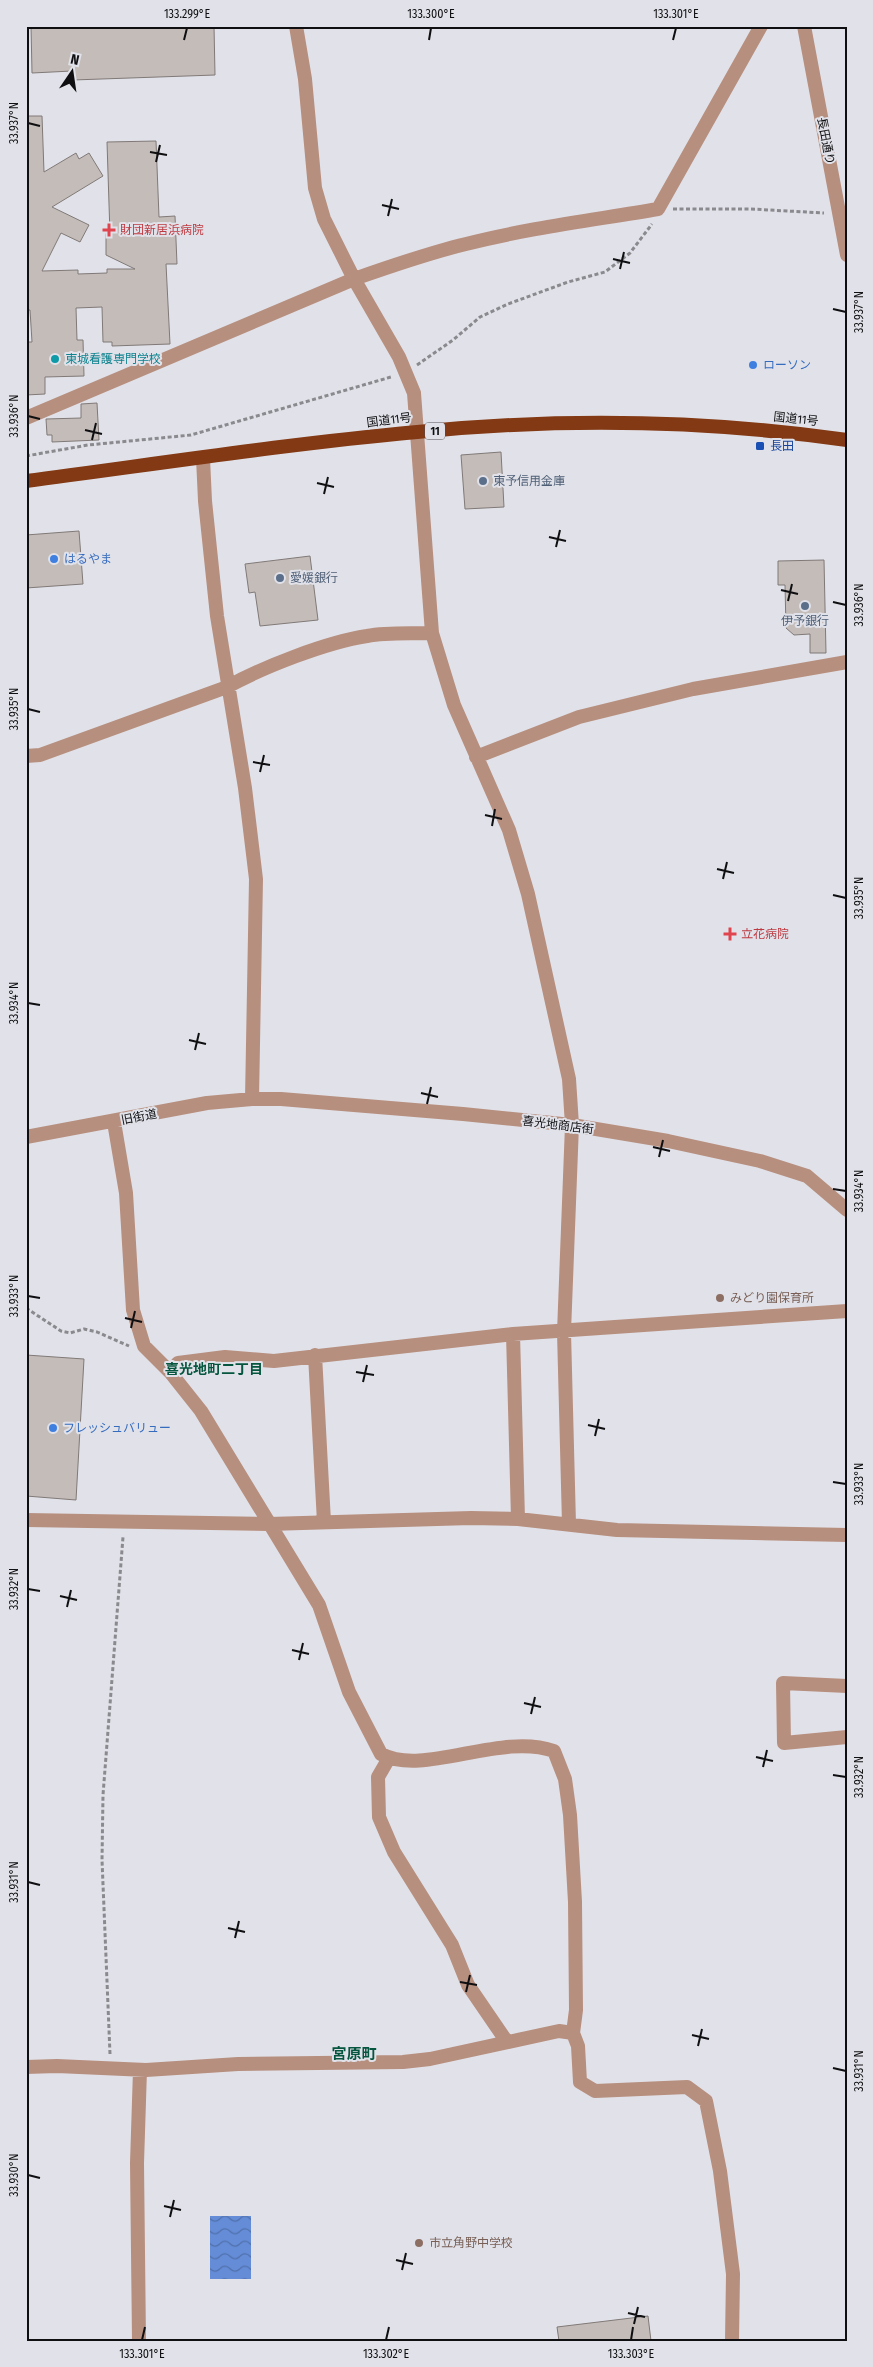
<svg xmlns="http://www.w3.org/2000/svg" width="873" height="2367" font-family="'Fira Sans Condensed','Noto Sans JP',sans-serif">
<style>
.water{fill:url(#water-waves)}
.building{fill:#c3bcb9;stroke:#807977}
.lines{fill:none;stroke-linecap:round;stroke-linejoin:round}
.path{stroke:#89898e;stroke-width:3;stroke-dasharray:4 2.5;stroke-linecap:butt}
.pedestrian{stroke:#b78f7f;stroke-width:14}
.minor{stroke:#b78f7f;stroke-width:14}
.tertiary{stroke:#b78f7f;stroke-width:14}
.trunk{stroke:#833914;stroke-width:14}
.ticks{fill:none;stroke:#0f0f11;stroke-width:2}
.health-dot{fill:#e0444e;stroke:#e1e2e9;stroke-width:2}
.culture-dot{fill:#0f9aa8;stroke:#e1e2e9;stroke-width:2}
.shop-dot{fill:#3f7fe0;stroke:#e1e2e9;stroke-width:2}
.transit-dot{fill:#1a4fb4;stroke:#e1e2e9;stroke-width:2}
.service-dot{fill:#5c6f8a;stroke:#e1e2e9;stroke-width:2}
.education-dot{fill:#8d6e63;stroke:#e1e2e9;stroke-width:2}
.labels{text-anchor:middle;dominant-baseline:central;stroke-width:4;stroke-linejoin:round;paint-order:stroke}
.shield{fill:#e1e2e9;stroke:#4e4e52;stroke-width:1}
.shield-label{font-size:11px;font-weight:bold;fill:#0f0f11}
.street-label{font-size:12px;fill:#0f0f11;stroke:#e1e2e9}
.health-label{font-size:12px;fill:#be3a42;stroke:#e1e2e9;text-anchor:start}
.culture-label{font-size:12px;fill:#0d838f;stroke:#e1e2e9;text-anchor:start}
.shop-label{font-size:12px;fill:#366cbe;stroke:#e1e2e9;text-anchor:start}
.transit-label{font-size:12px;fill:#164399;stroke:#e1e2e9;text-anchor:start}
.service-label{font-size:12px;fill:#4e5e75;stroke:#e1e2e9;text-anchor:start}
.education-label{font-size:12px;fill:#785e54;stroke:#e1e2e9;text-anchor:start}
.neighbourhood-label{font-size:14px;font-weight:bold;fill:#06553e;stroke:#e1e2e9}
.quarter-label{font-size:15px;font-weight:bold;fill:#06553e;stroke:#e1e2e9}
.neatline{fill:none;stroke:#0f0f11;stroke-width:2}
.ticks-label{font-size:12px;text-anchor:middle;fill:#0f0f11}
</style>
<defs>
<pattern id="water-waves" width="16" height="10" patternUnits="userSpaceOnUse" patternTransform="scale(1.25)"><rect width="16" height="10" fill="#648cd7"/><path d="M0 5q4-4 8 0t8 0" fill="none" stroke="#5171ad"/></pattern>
</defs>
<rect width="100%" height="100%" fill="#e1e2e9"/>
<path class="water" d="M210,2216H251V2279H210Z"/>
<path class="building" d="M31,26H214L215,75L73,80L72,71L32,73Z
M26,116H42L44,172L76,153L79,159L89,153L103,176L52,207L89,225L80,242L61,233L42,271L78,270V274L107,273V269H135L106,255V233L110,235L107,142L156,141L159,217L175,216L177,264H166L170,344L112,346V342H103L102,307L76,308L77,340H83L84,376L45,377V394L26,395V342H32L30,310H26Z
M97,403L99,440L52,442V435H47L46,419L81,418V404Z
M501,452L504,507L465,509L461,455Z
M79,531L83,584L26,588V535Z
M310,556L318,620L260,626L255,592L249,593L245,564Z
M824,560L826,653H810V634L794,635L786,628L785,585H778V561Z
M26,1355L84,1359L76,1500L26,1496Z
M648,2316L651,2341H559L557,2327Z"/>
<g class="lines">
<path class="path" d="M673,209H751L824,213
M417,365L453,340L480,317L508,304L568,282L605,272L630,253L652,224
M26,456L88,445L191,435L391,377
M26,1308L61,1331L70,1333L84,1329L97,1332L129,1346
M110,2054L102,1860L103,1795L123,1537"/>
<path class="pedestrian" d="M252,1099H281L463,1114L572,1125L668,1141L760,1161L807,1176L847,1210"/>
<path class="minor" d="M296,26L305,79L315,188L324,219L354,279L399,357L414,393L432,633L454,705L509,830L528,894L569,1079L572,1125
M26,418L354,279C391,266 428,253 466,244C529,228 594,220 658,209L761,26
M26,756L40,755L227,687C263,667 327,642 367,636C388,632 411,634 432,633
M476,757L579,717L693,689L847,662
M114,1122L126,1193L133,1310L144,1346L170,1372L201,1411L319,1605L349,1692L381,1754C424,1777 500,1732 554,1751L565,1779L570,1815L575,1902L576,2010L573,2033
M26,1137L207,1103L252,1099L256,879L245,788L217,616L205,501L203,458
M564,1332L569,1524
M513,1334L518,1519
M315,1355L324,1522
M170,1372L178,1363L225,1357L274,1361L513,1334L847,1311
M26,1520L269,1524L471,1518L518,1519L617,1530L847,1535
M847,1686L783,1683L784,1743L847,1737
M389,1758L378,1777L379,1817L394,1852L452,1945L468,1985L507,2042
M26,2067L57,2066L146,2070L238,2064L403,2062L430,2059L559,2031L573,2033L578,2046L580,2082L595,2091L687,2087L706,2101L720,2171L733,2274L732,2341
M139,2341L137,2163L140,2070"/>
<path class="tertiary" d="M804,26L847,255
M564,1332L572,1125"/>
<path class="trunk" d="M26,481C156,464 286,444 417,432C559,418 706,420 847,440"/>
</g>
<path class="ticks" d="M184,40L187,28M429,40L431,28M673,40L676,28M28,123L40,126M150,152L167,155M156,162L160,145M382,205L399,209M388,216L392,199M613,259L630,263M620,269L624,252M833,309L846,312M28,416L40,419M85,430L102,434M92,440L96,423M317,483L334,487M324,494L328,477M549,537L566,541M556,547L560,530M781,590L798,594M788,601L792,584M833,602L846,605M28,709L40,712M253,762L270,765M260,772L264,755M485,815L502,819M492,826L495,809M717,869L734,873M723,879L727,862M833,895L846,898M28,1003L40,1005M189,1040L206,1044M195,1050L199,1033M421,1093L438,1097M427,1104L431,1087M653,1147L670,1151M659,1157L663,1140M833,1189L846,1191M28,1296L40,1298M125,1318L142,1322M131,1328L135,1311M356,1372L374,1375M363,1382L367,1365M588,1425L605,1429M595,1436L599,1419M833,1482L846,1484M28,1589L40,1591M60,1596L77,1600M67,1607L71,1590M292,1650L309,1654M299,1660L303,1643M524,1703L541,1707M531,1714L535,1697M756,1757L773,1761M763,1767L767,1750M833,1775L846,1777M28,1882L40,1885M228,1928L245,1932M235,1938L239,1921M460,1982L477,1985M466,1992L470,1975M692,2035L709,2039M698,2046L702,2029M833,2068L846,2071M28,2175L40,2178M164,2206L181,2210M170,2217L174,2200M396,2260L413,2264M402,2270L406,2253M628,2313L645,2317M634,2324L638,2307M142,2340L145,2327M386,2340L389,2327M631,2340L633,2327"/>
<g class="health-dot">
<path d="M106.5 222.5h5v5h5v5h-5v5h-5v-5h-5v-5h5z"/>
<path d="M727.5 926.5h5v5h5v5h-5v5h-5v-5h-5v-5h5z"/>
</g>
<circle class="culture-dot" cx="55" cy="359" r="5"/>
<g class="shop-dot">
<circle cx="753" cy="365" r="5"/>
<circle cx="54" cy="559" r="5"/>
<circle cx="53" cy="1428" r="5"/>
</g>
<rect class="transit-dot" x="755" y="441" width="10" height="10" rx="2.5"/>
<g class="service-dot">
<circle cx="483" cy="481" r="5"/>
<circle cx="280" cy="578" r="5"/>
<circle cx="805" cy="606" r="5"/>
</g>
<g class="education-dot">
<circle cx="720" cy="1298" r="5"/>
<circle cx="419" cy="2243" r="5"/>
</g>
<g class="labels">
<rect class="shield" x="425" y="422.5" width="20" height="17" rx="4"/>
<g class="shield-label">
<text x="435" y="431">11</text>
</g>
<g class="street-label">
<text transform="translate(826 141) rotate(79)">長田通り</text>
<text transform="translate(796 419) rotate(6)">国道11号</text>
<text transform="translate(389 420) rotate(-7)">国道11号</text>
<text transform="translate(139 1117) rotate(-11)">旧街道</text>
<text transform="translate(558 1125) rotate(7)">喜光地商店街</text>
</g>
<g class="health-label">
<text x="120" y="230">財団新居浜病院</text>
<text x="741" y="934">立花病院</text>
</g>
<g class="culture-label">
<text x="65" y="359">東城看護専門学校</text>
</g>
<g class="shop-label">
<text x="763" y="365">ローソン</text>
<text x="64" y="559">はるやま</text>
<text x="63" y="1428">フレッシュバリュー</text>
</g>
<g class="transit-label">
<text x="770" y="446">長田</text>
</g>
<g class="service-label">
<text x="493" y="481">東予信用金庫</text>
<text x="290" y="578">愛媛銀行</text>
<text x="805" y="621" text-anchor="middle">伊予銀行</text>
</g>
<g class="education-label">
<text x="730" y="1298">みどり園保育所</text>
<text x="429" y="2243">市立角野中学校</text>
</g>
<g class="neighbourhood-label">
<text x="214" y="1369">喜光地町二丁目</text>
</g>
<g class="quarter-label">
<text x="354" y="2054">宮原町</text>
</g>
</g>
<rect width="873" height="2367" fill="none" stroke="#e1e2e9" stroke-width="55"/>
<g transform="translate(72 72) rotate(13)" stroke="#e1e2e9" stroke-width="4" paint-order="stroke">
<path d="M0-4L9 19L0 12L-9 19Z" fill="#0f0f11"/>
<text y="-8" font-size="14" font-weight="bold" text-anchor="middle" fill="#0f0f11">N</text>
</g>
<rect x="28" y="28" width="818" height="2312" class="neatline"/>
<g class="ticks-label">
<text x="187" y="18">133.299°E</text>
<text x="431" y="18">133.300°E</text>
<text x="676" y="18">133.301°E</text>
<text transform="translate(14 123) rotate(-90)" y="4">33.937°N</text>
<text transform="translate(859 312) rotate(-90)" y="4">33.937°N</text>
<text transform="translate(14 416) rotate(-90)" y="4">33.936°N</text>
<text transform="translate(859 605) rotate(-90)" y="4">33.936°N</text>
<text transform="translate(14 709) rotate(-90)" y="4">33.935°N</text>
<text transform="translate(859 898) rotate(-90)" y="4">33.935°N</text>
<text transform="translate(14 1003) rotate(-90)" y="4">33.934°N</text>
<text transform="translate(859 1191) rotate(-90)" y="4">33.934°N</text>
<text transform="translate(14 1296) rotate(-90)" y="4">33.933°N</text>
<text transform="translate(859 1484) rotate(-90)" y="4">33.933°N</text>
<text transform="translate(14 1589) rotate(-90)" y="4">33.932°N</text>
<text transform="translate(859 1777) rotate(-90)" y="4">33.932°N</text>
<text transform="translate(14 1882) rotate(-90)" y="4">33.931°N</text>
<text transform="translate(859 2071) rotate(-90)" y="4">33.931°N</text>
<text transform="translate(14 2175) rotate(-90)" y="4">33.930°N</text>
<text x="142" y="2358">133.301°E</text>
<text x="386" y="2358">133.302°E</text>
<text x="631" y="2358">133.303°E</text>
</g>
</svg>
